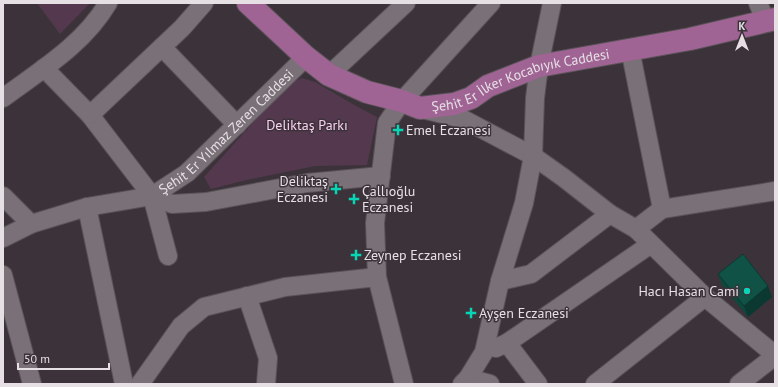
<svg xmlns="http://www.w3.org/2000/svg" width="778" height="387" font-family="'PT Sans',sans-serif">
<style>
.green{fill:#54394e}
.lines{fill:none;stroke-linecap:round;stroke-linejoin:round}
.minor-casing{stroke:#5a5258;stroke-width:20}
.major-casing{stroke:#5a5258;stroke-width:24}
.minor{stroke:#7a7077;stroke-width:18}
.major{stroke:#9f6494;stroke-width:22}
.wall{fill:#0e473c}
.shaded-wall{fill:#0b3931}
.building{fill:#105246;stroke:#0b3931}
.poi-dot{fill:#06d5b6;stroke:#3c333a;stroke-width:1.5}
.labels{text-anchor:middle;dominant-baseline:central;stroke-width:3;stroke-linejoin:round;paint-order:stroke}
.street-label{font-size:14px;fill:#e6e0e5;stroke:#3c333a}
.park-label{font-size:14px;fill:#fdd0f3;stroke:#3c333a}
.poi-label{font-size:14px;fill:#e6e0e5;stroke:#3c333a;text-anchor:start}
</style>
<rect width="100%" height="100%" fill="#3c333a"/>
<path class="green" d="M37,3H90L60,34Z
M302,78L315,82L356,106L377,117L367,165L315,166L242,181L211,189L204,177L288,84Z"/>
<g class="lines">
<g class="minor-casing">
<g id="minor">
<path d="M758,3L766,22"/>
<path d="M162,47L237,125"/>
<path d="M630,49L662,209L636,229"/>
<path d="M44,68L90,115L152,196L172,204L206,202L307,183L381,176"/>
<path d="M329,75L406,3"/>
<path d="M3,98C41,70 84,44 108,3"/>
<path d="M426,110L463,119L533,156L564,178L610,214L636,229L705,297L775,355"/>
<path d="M90,115L182,28L204,3"/>
<path d="M3,196L31,224"/>
<path d="M152,196L168,256"/>
<path d="M87,207L124,384"/>
<path d="M662,209L775,191"/>
<path id="s1" d="M3,238L31,224L87,207L152,196L187,173L306,57"/>
<path d="M3,275L32,384"/>
<path d="M500,281L531,274L610,214"/>
<path d="M247,296L268,358L266,384"/>
<path d="M507,343L651,244"/>
<path d="M496,348L507,343L538,384"/>
<path d="M468,378L490,384"/>
<path d="M140,384L181,326L204,307L285,287L377,277"/>
<path d="M404,384L377,277L375,223L387,123L402,101L491,3"/>
<path d="M462,384L468,378L484,352L500,281L524,203L533,156L535,98L539,66L552,3"/>
<path d="M595,384L705,297"/>
<path d="M739,384L775,356"/>
</g>
</g>
<g class="major-casing">
<g id="major">
<path id="s2" d="M248,3L306,57L329,75L367,92L402,101L420,108L454,104L471,98L488,86L539,66L690,39L775,19"/>
</g>
</g>
<use href="#minor" class="minor"/>
<use href="#major" class="major"/>
</g>
<path class="wall" d="M718,274L772,297L748,317L722,285Z"/>
<path class="shaded-wall" d="M768,286L772,297L748,317L744,306Z"/>
<path class="building" d="M743,254L768,286L744,306L718,274Z"/>
<g class="poi-dot">
<path d="M396 124h4v4h4v4h-4v4h-4v-4h-4v-4h4z"/>
<path d="M334 183h4v4h4v4h-4v4h-4v-4h-4v-4h4z"/>
<path d="M352 193h4v4h4v4h-4v4h-4v-4h-4v-4h4z"/>
<path d="M354 249h4v4h4v4h-4v4h-4v-4h-4v-4h4z"/>
<circle cx="747" cy="291" r="4"/>
<path d="M469 307h4v4h4v4h-4v4h-4v-4h-4v-4h4z"/>
</g>
<g class="labels">
<g class="street-label">
<text stroke="none"><textPath href="#s2" startOffset="311">Şehit Er İlker Kocabıyık Caddesi</textPath></text>
<text stroke="none"><textPath href="#s1" startOffset="254">Şehit Er Yılmaz Zeren Caddesi</textPath></text>
</g>
<g class="park-label">
<text x="307" y="125">Deliktaş Parkı</text>
</g>
<g class="poi-label">
<text x="406" y="130">Emel Eczanesi</text>
<text x="328" y="181" text-anchor="end">Deliktaş<tspan x="328" dy="16">Eczanesi</tspan></text>
<text x="362" y="191">Çallıoğlu<tspan x="362" dy="16">Eczanesi</tspan></text>
<text x="364" y="255">Zeynep Eczanesi</text>
<text x="739" y="291" text-anchor="end">Hacı Hasan Cami</text>
<text x="479" y="313">Ayşen Eczanesi</text>
</g>
</g>
<rect width="778" height="387" fill="none" stroke="#e6e0e5" stroke-width="8"/>
<g transform="translate(742 36)" stroke="#3c333a" stroke-width="3" paint-order="stroke">
<path d="M0-3L7 15L0 10L-7 15Z" fill="#e6e0e5"/>
<text y="-6" font-size="11" font-weight="bold" text-anchor="middle" fill="#e6e0e5">K</text>
</g>
<path d="M18 363v6h91v-6" fill="none" stroke="#e6e0e5" stroke-width="2"/>
<text x="24" y="363" font-size="12" fill="#e6e0e5" stroke="#3c333a" stroke-width="3" paint-order="stroke">50 m</text>
</svg>
